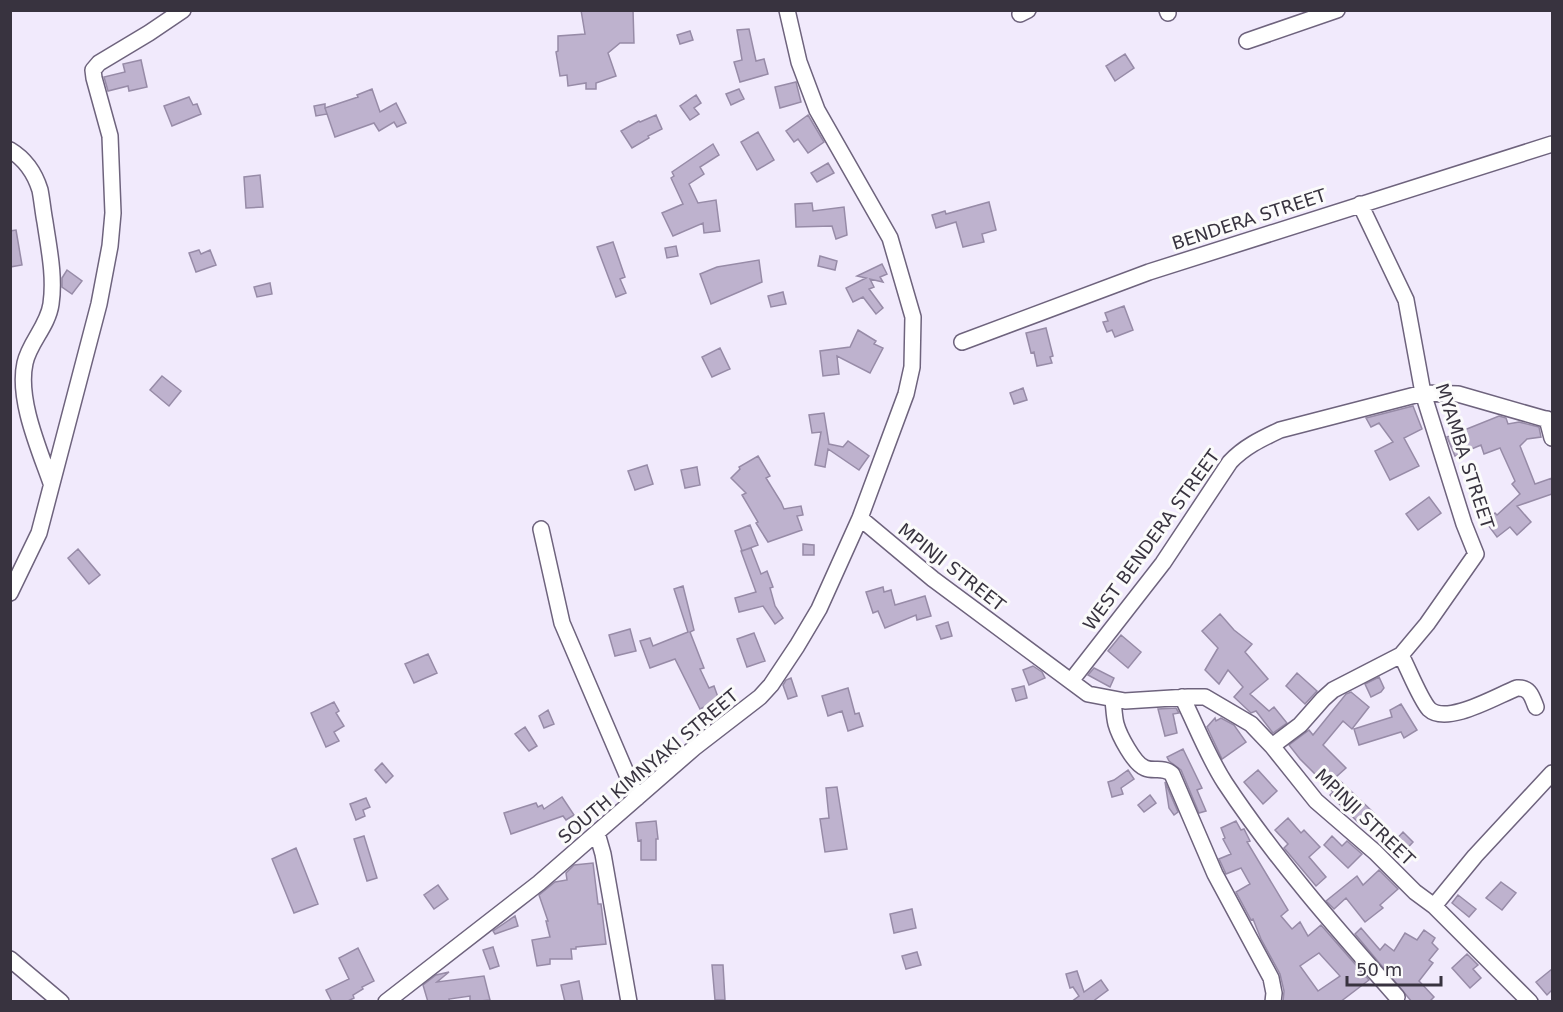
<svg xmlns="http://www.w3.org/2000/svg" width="1563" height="1012" font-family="'DejaVu Sans',sans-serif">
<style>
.building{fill:#beb2ce;stroke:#978ba7;stroke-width:1.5;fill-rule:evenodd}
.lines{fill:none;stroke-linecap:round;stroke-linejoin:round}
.minor-casing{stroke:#6e637d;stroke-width:18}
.minor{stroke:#fff;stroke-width:15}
.labels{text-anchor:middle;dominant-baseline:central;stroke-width:6;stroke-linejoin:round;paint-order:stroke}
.street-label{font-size:18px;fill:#38333f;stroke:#fbfbfb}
</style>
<rect width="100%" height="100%" fill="#f1eafc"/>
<path class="building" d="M581,10H633L634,43H620L608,53L616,76L596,83V89H586V83L568,86L567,75L560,76L556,52L558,51V36L585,34Z
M749,29L756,61L764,59L768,74L740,82L734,62L742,60L737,30Z
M690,31L693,40L680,44L677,35Z
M1125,54L1134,68L1115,81L1106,66Z
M141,60L147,87L129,91L128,86L108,91L104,77L125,72L123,64Z
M796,82L801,102L780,108L775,87Z
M372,89L380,112L396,103L406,123L397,127L394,122L379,131L374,123L335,137L325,108L327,114L316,116L314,106L325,104V108L358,97L357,95Z
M739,89L744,99L731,105L726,94Z
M696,95L701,103L694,108L699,114L690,120L680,106Z
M189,97L193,105L197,104L201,114L172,126L164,106Z
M656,115L662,129L648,136L649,138L632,148L621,131L639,121L640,122Z
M808,115L824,142L808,153L798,139L794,142L786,131Z
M758,132L774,160L757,170L741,142Z
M713,144L719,155L700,167L704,174L689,184L698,203L716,200L720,231L704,233L703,223L673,236L662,213L683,204L671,178L674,176L672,172Z
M828,163L834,173L817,182L811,173Z
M260,175L263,207L246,208L244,177Z
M989,202L996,230L982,234L984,242L963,247L956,222L936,228L932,215L945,211L946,214Z
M812,203L813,211L844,207L847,235L836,239L832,226L796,227L795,204Z
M16,230L22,265L10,267V231Z
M613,242L625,277L620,279L626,293L616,297L597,247Z
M676,246L678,256L667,258L665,248Z
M199,250L201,254L210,250L216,265L196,272L189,253Z
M820,256L837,261L835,270L818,266Z
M759,260L762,282L711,304L700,274L717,267Z
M882,264L887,274L880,277L883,282L870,279L874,287L869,289L883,308L876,314L863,297L853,302L846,288L866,278L857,276Z
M67,270L82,281L72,294L62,287V278Z
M270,283L272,294L257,297L254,287Z
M783,292L786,304L771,307L768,296Z
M1124,306L1133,330L1115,337L1112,330L1107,332L1103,322L1108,321L1105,313Z
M1046,328L1053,356L1050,357L1052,363L1037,366L1034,352L1031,353L1026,333Z
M858,330L876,341L874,344L883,348L870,373L837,356L839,374L823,376L820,351L850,347Z
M720,348L730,369L712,377L702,357Z
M162,376L181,391L169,406L150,390Z
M1023,388L1027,400L1014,404L1010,393Z
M1413,406L1422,429L1404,438L1419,466L1390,480L1375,451L1393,442L1379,423L1371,427L1366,418Z
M824,413L829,444L843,447L848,441L869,456L859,470L828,449L825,467L815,465L821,432L812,433L809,415Z
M1499,416L1506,418L1508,424L1519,422L1539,427L1541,437L1527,439L1520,446L1535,484L1552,478V494L1517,506L1531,522L1517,535L1510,527L1497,537L1485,521L1495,513L1497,515L1520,494L1512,484L1515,481L1500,448L1484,454L1481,445L1455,456L1447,437Z
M758,456L770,476L766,478L781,502L784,509L801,506L803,515L797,516L802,530L768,542L756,523L758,522L742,495L746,493L731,478L740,469L739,467Z
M647,465L653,484L635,490L628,471Z
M697,467L700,485L685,488L681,470Z
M1429,497L1441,513L1418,530L1406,514Z
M750,525L758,545L742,551L735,531Z
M803,544L814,545V555H803Z
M751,548L761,574L767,571L773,587L770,588L775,606L783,618L775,624L763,606L739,612L735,598L756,592L741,551Z
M78,549L100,575L89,584L68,558Z
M683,586L694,630L690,632L704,668L700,669L709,688L714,686L719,700L700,709L675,659L650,668L640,641L650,638L653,646L688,632L674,589Z
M883,587L884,592L891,590L895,605L925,596L931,616L917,620L916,615L885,628L878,611L873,613L866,592Z
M1220,614L1234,630L1252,644L1245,652L1268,679L1250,694L1269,711L1274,707L1287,723L1273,733L1256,711L1251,713L1234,697L1243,687L1228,670L1219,684L1205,670L1218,648L1202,631Z
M948,622L952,636L941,639L936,626Z
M630,629L636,651L615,656L609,635Z
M754,633L765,661L747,667L737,639Z
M1121,635L1141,652L1128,668L1108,651Z
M428,654L437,673L414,683L405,664Z
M1033,666L1042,672L1045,678L1029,685L1023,670Z
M1094,668L1114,678L1110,687L1088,675Z
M1297,673L1317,691L1305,704L1286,686Z
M1379,677L1384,688L1381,692L1371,697L1365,684Z
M791,678L797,696L788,699L783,685L786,680Z
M1024,686L1027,698L1016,701L1012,689Z
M848,688L855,714L859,713L863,726L848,731L842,711L828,716L822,696Z
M1351,692L1369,707L1352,729L1343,721L1323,745L1346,768L1336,777L1374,813L1362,826L1330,795L1333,792L1300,759L1289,745L1309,730L1313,735L1346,694Z
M334,702L339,711L336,713L344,726L334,732L339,741L326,747L311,713Z
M1401,704L1417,730L1404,738L1401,732L1359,745L1354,729L1392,717L1390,710Z
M1176,708L1179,713L1173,714L1177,733L1165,736L1158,709Z
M548,710L554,724L544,728L539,716Z
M1215,718L1216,721L1221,718L1234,725L1246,742L1222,759L1207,727Z
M525,727L537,746L529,751L515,734Z
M1183,749L1202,788L1197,790L1206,811L1199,813L1181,770L1169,761L1167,757Z
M382,763L393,776L386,783L375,770Z
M1128,770L1134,779L1121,788L1123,794L1112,797L1108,782L1114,780Z
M1258,770L1277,791L1263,804L1244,782Z
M1165,782L1178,812L1174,815L1169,808Z
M837,787L847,849L825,852L820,819L829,818L826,788Z
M1150,795L1156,803L1144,812L1138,805Z
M562,797L574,815L566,820L563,816L511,834L504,813L536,803L538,807L542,805L544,809Z
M366,798L370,807L363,810L365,816L356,820L350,804Z
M1288,818L1301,833L1304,830L1320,847L1309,857L1326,877L1316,886L1284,848L1288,844L1275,830Z
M656,821L658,839H656V860H641V840L638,841L636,823Z
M1236,821L1241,830L1244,829L1250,841L1247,842L1288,910L1281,916L1292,929L1300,922L1308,936L1321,925L1369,980L1340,1002H1283L1284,991L1280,974L1261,939L1253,919L1251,920L1236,892L1250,884L1241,868L1226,874L1219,859L1231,854L1223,839L1225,838L1221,828ZM1319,953L1340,976L1318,991L1300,966Z
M1403,832L1413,842L1401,855L1391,845Z
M364,836L377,878L367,881L354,839Z
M1332,836L1342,846L1347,841L1362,854L1348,868L1324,845Z
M296,848L318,904L294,913L272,859Z
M593,863L598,904H601L606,944L576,947V949H571L572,959H550V964L537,966L532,940L550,937L546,921H548L539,895L555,882L567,880L566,873L574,865Z
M1379,870L1398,889L1380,905L1383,908L1365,922L1346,898L1334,909L1326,901L1357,876L1363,885Z
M1501,882L1516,893L1502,910L1486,898Z
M438,885L448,899L434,909L424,895Z
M1458,895L1476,909L1469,917L1452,903Z
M912,909L916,928L894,933L890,914Z
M515,916L518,926L495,934L493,931Z
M1361,928L1380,950L1385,944L1394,951L1405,933L1417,940L1424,930L1435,938L1432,943L1438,949L1429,960L1433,963L1419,981L1434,997L1429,1002H1412L1355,934Z
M493,947L499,966L490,969L483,950Z
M358,948L374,981L362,987L363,989L353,995L354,998L346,1002H332L326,990L349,979L339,958Z
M917,952L921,965L906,969L902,956Z
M1467,954L1478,965L1473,969L1481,978L1470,988L1452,968Z
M712,965H723L725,1000H715Z
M1552,969V990L1547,995L1536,982Z
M1077,971L1084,992L1101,980L1108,990L1092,1002H1071L1079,996L1073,987L1070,988L1066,974Z
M449,972L437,982L484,976L490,1000L470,1002V996L449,999L450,1002H428L423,985L436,975Z
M579,981L583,1002H565L561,985Z"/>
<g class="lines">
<g class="minor-casing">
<path id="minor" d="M1167,10L1168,13
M1020,14L1028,10
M1247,41L1337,10
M10,150C25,159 35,174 40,190C42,200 43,212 45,222C49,249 55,277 51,304C48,326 29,343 25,363C17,399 39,449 51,483
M962,342L1149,272L1552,144
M1547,419L1552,438
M860,518L933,579L1088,694L1125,701L1188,697H1205L1251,724L1272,746L1316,801L1375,852L1415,892L1434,906L1530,1002
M541,529L562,623L637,798
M10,593L39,533L99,304L110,246L113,213L110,136L94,78L93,70L99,63L149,33L183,10
M1401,655C1408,668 1420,699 1429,709C1447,726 1498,695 1517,688C1530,687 1532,697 1536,707
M1071,681L1163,563L1230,462C1244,447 1261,439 1280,430L1423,393L1458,394L1552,421
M1182,697C1196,725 1208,757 1225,783C1276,860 1336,928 1397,997
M1113,700C1114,708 1114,716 1116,724C1119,735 1134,764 1145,768C1154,772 1163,766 1172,774L1215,874L1271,978L1274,993L1273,1002
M1272,746L1300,725L1323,699L1333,690L1401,655L1427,624L1476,554L1464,524L1423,393L1406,300L1360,204
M597,833L603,854L629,1002
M1434,906L1475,856L1552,773
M10,959L61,1002
M386,1002L539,883L694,748L760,697L771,685L797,646L819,609L860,518L906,394L912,367L913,317L890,238L817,110L799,62L787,10"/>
</g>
<use href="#minor" class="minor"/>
</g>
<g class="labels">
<g class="street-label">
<text transform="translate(1249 219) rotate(-18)">BENDERA STREET</text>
<text transform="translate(1465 456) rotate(72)">MYAMBA STREET</text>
<text transform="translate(1151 540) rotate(-54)">WEST BENDERA STREET</text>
<text transform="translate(952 567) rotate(38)">MPINJI STREET</text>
<text transform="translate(648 766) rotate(-40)">SOUTH KIMNYAKI STREET</text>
<text transform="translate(1365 817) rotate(44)">MPINJI STREET</text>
</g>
</g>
<rect width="1563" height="1012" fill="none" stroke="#38333f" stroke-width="24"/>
<path d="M1347 976v9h94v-9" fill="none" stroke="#38333f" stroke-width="3"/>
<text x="1356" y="976" font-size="18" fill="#38333f" stroke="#fbfbfb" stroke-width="4.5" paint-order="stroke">50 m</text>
</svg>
